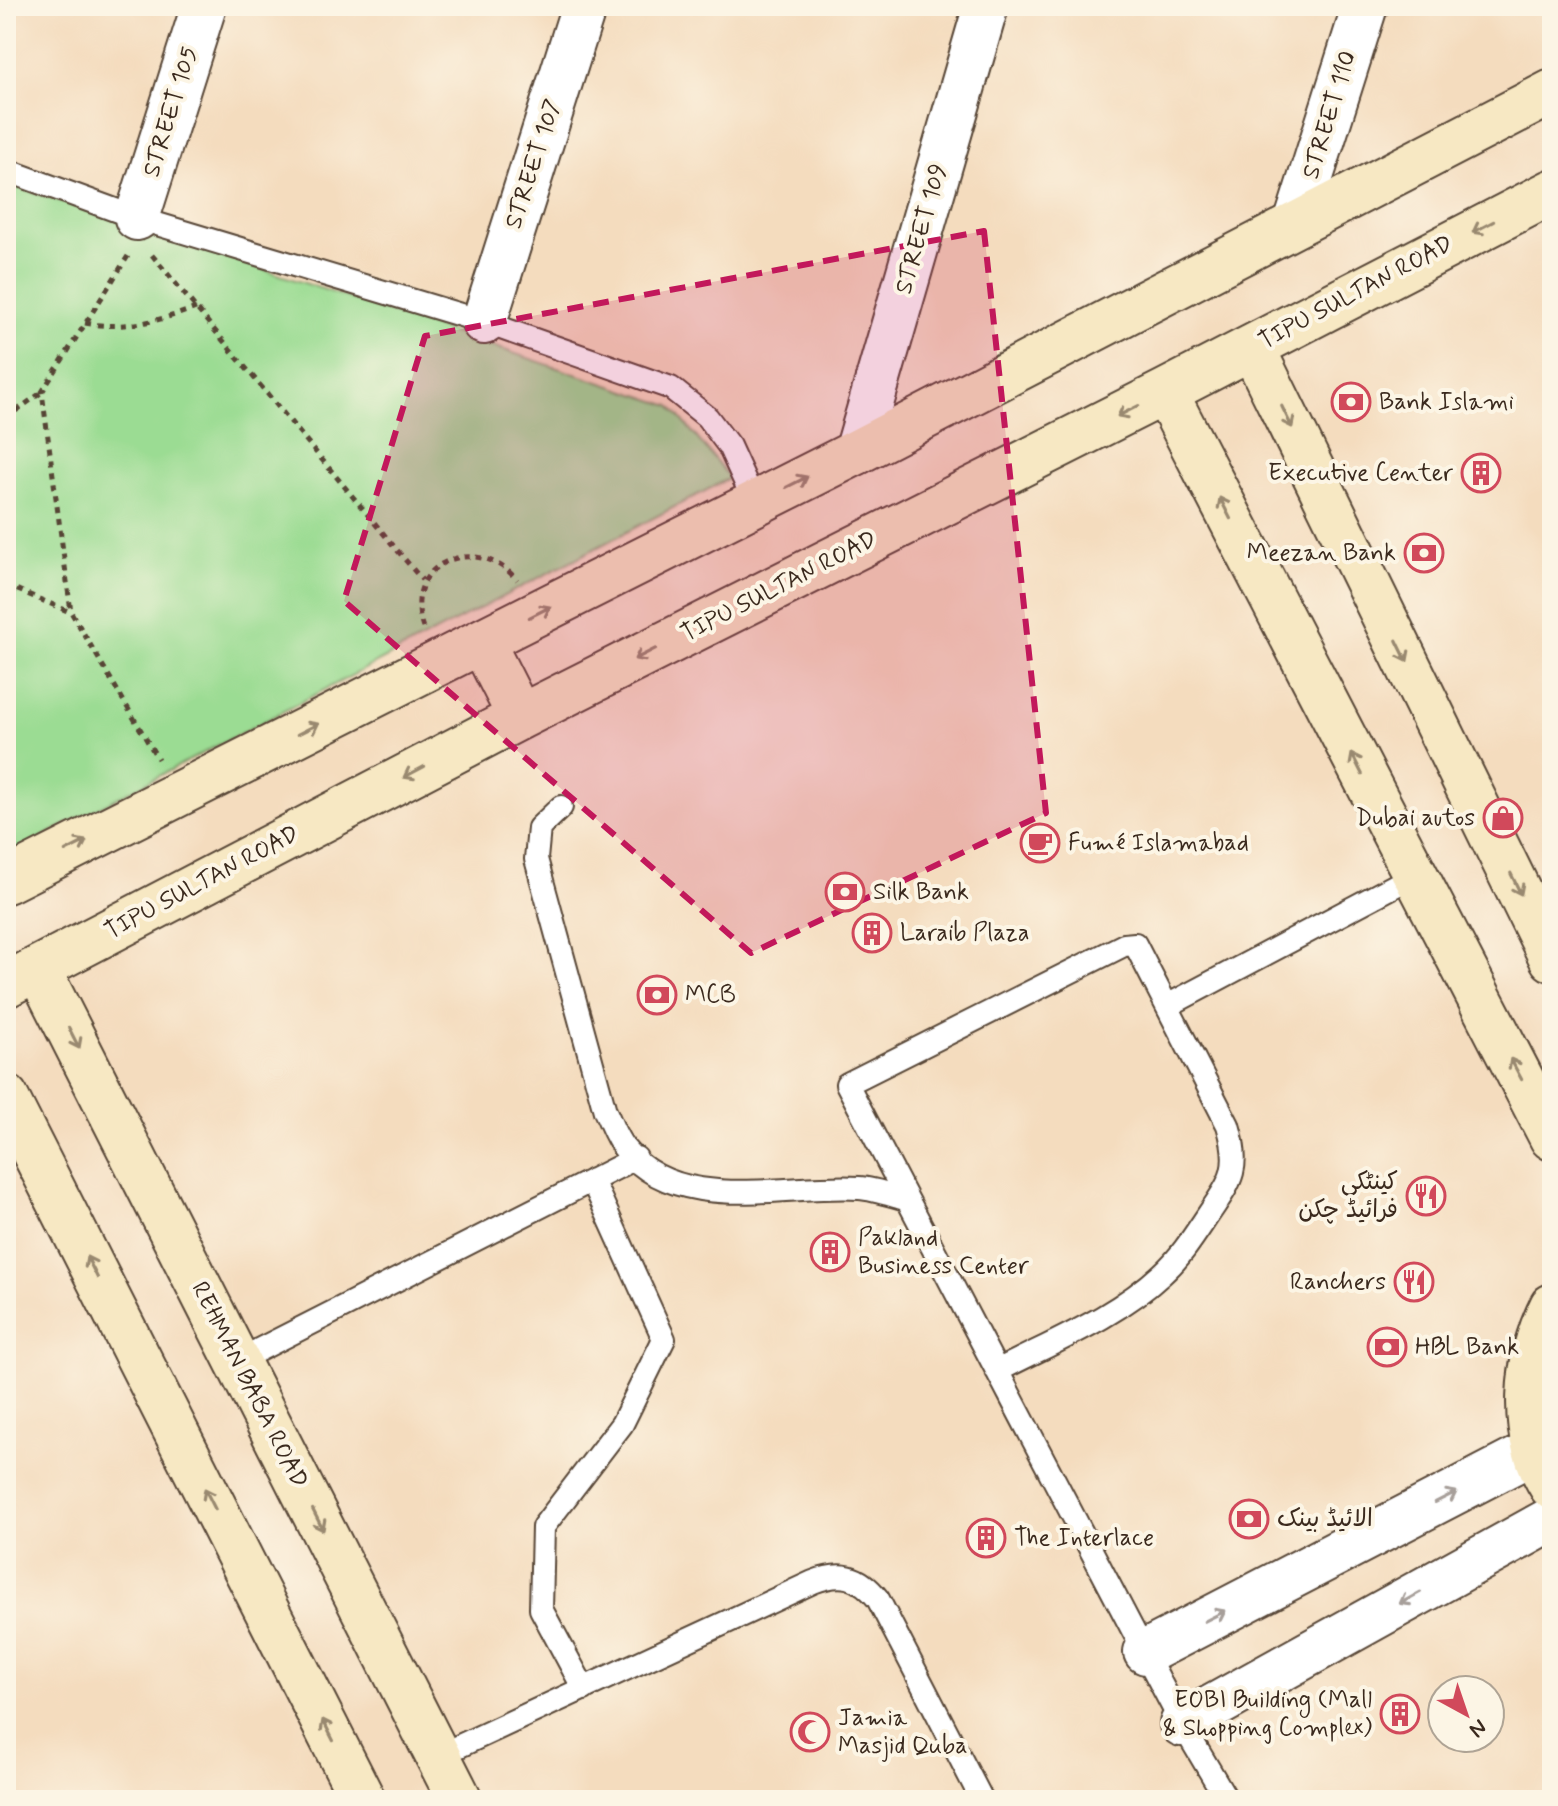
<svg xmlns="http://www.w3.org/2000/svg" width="1558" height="1806" font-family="Mynerve,'Playpen Sans Arabic',sans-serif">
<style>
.green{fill:#9bdc93;stroke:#6b8358;stroke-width:2}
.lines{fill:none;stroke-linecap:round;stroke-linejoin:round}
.lane-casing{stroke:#574536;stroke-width:26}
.street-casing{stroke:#574536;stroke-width:48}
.secondary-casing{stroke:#574536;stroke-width:48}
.path{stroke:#574536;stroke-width:5;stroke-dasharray:6 6;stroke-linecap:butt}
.lane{stroke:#fff;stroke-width:22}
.street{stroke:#fff;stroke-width:44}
.secondary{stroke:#f7e8c3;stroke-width:44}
.oneway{stroke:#998970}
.oneway2{stroke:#a79f9a}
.marked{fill:#c2185b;fill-opacity:0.2;stroke:#c2185b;stroke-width:6;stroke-dasharray:16 10;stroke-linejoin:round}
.labels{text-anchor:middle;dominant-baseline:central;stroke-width:8;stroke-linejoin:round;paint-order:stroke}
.street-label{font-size:24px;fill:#3b2a1e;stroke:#fcf5e5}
.poi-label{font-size:24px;fill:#3b2a1e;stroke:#fcf5e5;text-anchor:start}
</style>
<rect width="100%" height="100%" fill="#fcf5e5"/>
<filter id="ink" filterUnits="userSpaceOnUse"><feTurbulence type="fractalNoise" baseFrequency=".0125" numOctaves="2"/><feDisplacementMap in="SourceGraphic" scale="16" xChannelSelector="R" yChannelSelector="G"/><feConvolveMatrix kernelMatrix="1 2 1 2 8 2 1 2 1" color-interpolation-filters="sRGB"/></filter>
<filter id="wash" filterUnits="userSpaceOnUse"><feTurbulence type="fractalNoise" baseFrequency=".006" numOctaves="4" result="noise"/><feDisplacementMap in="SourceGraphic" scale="32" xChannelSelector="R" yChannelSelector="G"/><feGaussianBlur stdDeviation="1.8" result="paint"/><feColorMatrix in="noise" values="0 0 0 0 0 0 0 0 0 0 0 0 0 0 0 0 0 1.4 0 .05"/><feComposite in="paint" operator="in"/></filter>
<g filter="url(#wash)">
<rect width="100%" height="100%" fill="#f4dcbe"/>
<path class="green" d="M6,183L671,406L730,478L6,856Z"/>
</g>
<g filter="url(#ink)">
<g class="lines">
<g class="lane-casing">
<path id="lane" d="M6,170L137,218L484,322L671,388L707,417L729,446L755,503
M561,807L539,828L536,859L605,1111C611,1123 616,1139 625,1149C678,1216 787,1183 859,1188C874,1189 891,1195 906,1199
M1169,1005L1415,875
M237,1361L636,1158
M997,1371C1053,1342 1116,1317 1162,1274C1181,1257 1194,1236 1208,1215C1232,1180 1241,1168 1228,1125L1135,944L1124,945L847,1084L1182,1724L1227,1800
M584,1689L541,1609L543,1527L622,1424L664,1339L592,1180
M438,1756L813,1582C841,1571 859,1575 878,1599L982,1800"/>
</g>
<g class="street-casing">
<path id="street" d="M137,218L204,6
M1296,224L1365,6
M484,322L584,6
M857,452L986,6
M1146,1652L1536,1450
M1182,1724L1552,1519"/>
</g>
<g class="secondary-casing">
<path id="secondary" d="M1252,347L1552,959
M1165,392L1552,1138
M482,642L520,717
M6,881L857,452L1552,92
M38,969L460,1800
M6,985L520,717L1165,392L1552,192
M6,1097L363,1800
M1552,1306C1525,1360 1518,1434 1552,1487"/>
</g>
<path class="path" d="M152,255L422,580
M128,256L42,392L71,612L158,759
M85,323C124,330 159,321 196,308
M6,418L41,393
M6,585L70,612
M423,628C400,561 478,533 517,580"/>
<use href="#lane" class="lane"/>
<use href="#street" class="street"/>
<use href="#secondary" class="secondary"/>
</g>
<defs><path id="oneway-shaft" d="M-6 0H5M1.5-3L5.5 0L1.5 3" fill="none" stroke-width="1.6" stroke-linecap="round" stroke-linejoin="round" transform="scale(2)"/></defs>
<g class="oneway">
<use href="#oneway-shaft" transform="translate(1483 227) rotate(152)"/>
<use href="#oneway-shaft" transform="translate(1128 411) rotate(153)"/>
<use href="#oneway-shaft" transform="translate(1287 417) rotate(64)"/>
<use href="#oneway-shaft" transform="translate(797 482) rotate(-27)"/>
<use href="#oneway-shaft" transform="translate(1225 508) rotate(-117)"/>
<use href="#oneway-shaft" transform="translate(540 612) rotate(-27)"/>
<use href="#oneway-shaft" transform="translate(1402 651) rotate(64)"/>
<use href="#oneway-shaft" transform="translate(645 654) rotate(153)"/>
<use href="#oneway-shaft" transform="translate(308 729) rotate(-27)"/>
<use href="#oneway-shaft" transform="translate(1357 764) rotate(-117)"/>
<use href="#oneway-shaft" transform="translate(414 772) rotate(152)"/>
<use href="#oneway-shaft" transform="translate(76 846) rotate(-27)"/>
<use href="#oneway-shaft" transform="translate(1516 884) rotate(64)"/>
<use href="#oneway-shaft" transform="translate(74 1038) rotate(63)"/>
<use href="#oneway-shaft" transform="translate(1516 1069) rotate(-118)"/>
<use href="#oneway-shaft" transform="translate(92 1267) rotate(-117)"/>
<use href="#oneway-shaft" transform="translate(210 1499) rotate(-117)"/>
<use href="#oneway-shaft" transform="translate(318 1520) rotate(63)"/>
<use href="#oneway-shaft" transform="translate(328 1730) rotate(-117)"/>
</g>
<g class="oneway2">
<use href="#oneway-shaft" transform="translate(1446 1497) rotate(-27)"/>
<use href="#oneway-shaft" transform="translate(1410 1598) rotate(151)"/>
<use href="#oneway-shaft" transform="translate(1215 1616) rotate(-27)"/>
</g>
</g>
<path class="marked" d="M984,231L1046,813L751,953L344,601L425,336Z"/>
<defs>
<g id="bank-ring" transform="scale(2)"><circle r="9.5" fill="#fcf5e5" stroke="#d1495b" stroke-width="1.5"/><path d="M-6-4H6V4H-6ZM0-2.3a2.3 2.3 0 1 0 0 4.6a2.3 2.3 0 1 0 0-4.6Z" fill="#d1495b"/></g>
<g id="building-ring" transform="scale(2)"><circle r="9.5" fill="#fcf5e5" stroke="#d1495b" stroke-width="1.5"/><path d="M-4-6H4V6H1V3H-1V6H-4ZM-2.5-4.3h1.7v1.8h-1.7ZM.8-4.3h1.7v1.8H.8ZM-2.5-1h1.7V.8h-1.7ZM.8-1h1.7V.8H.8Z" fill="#d1495b"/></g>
<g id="shop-ring" transform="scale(2)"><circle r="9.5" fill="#fcf5e5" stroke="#d1495b" stroke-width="1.5"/><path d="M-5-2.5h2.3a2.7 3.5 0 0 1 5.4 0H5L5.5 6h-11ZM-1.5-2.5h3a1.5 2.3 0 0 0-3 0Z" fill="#d1495b"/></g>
<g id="cafe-ring" transform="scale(2)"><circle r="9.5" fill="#fcf5e5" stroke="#d1495b" stroke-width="1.5"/><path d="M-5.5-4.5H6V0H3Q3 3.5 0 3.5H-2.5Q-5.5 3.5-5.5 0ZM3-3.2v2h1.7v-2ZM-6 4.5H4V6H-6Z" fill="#d1495b"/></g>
<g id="restaurant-ring" transform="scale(2)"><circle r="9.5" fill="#fcf5e5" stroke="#d1495b" stroke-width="1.5"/><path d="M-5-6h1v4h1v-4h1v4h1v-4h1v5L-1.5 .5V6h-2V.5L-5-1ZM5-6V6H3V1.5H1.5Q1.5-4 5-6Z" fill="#d1495b"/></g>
<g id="mosque-ring" transform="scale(2)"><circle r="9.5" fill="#fcf5e5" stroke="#d1495b" stroke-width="1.5"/><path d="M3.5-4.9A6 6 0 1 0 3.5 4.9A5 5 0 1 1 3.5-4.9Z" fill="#d1495b"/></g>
</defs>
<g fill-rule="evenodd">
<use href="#bank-ring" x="1351" y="402"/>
<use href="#building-ring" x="1481" y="473"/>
<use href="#bank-ring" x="1424" y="553"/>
<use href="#shop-ring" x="1503" y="818"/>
<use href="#cafe-ring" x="1040" y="843"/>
<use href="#bank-ring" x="845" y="892"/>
<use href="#building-ring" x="872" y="933"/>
<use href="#bank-ring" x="657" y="995"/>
<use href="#restaurant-ring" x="1426" y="1196"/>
<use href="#building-ring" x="830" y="1252"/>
<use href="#restaurant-ring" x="1414" y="1282"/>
<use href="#bank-ring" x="1387" y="1347"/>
<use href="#bank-ring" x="1249" y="1519"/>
<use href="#building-ring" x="986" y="1538"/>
<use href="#building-ring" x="1400" y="1714"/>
<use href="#mosque-ring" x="810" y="1732"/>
</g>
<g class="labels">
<g class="street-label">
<text transform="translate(171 112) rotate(-73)">STREET 105</text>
<text transform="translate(1330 115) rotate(-73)">STREET 110</text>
<text transform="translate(534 164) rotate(-72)">STREET 107</text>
<text transform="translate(922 229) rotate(-74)">STREET 109</text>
<text transform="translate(1356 293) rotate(-28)">TIPU SULTAN ROAD</text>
<text transform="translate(779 587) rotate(-27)">TIPU SULTAN ROAD</text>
<text transform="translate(202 883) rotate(-28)">TIPU SULTAN ROAD</text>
<text transform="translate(249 1385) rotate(63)">REHMAN BABA ROAD</text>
</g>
<g class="poi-label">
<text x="1379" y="402">Bank Islami</text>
<text x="1453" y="473" text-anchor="end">Executive Center</text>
<text x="1396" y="553" text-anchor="end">Meezan Bank</text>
<text x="1475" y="818" text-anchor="end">Dubai autos</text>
<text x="1068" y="843">Fumé Islamabad</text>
<text x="873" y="892">Silk Bank</text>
<text x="900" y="933">Laraib Plaza</text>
<text x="685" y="995">MCB</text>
<text x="1398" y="1182" text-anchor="end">کینٹکی<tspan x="1398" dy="28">فرائیڈ چکن</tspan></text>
<text x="858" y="1238">Pakland<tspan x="858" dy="28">Business Center</tspan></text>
<text x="1386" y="1282" text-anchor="end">Ranchers</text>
<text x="1415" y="1347">HBL Bank</text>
<text x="1277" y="1519">الائیڈ بینک</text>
<text x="1014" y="1538">The Interlace</text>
<text x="1372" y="1700" text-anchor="end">EOBI Building (Mall<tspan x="1372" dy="28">&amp; Shopping Complex)</tspan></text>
<text x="838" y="1718">Jamia<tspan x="838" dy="28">Masjid Quba</tspan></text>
</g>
</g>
<rect width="1558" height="1806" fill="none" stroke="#fcf5e5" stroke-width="32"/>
<g transform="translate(1466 1714) rotate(140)"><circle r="38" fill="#fcf5e5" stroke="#afa495" stroke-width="2"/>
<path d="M0-6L14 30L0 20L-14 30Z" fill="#d1495b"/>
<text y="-12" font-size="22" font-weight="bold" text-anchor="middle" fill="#3b2a1e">N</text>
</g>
</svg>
